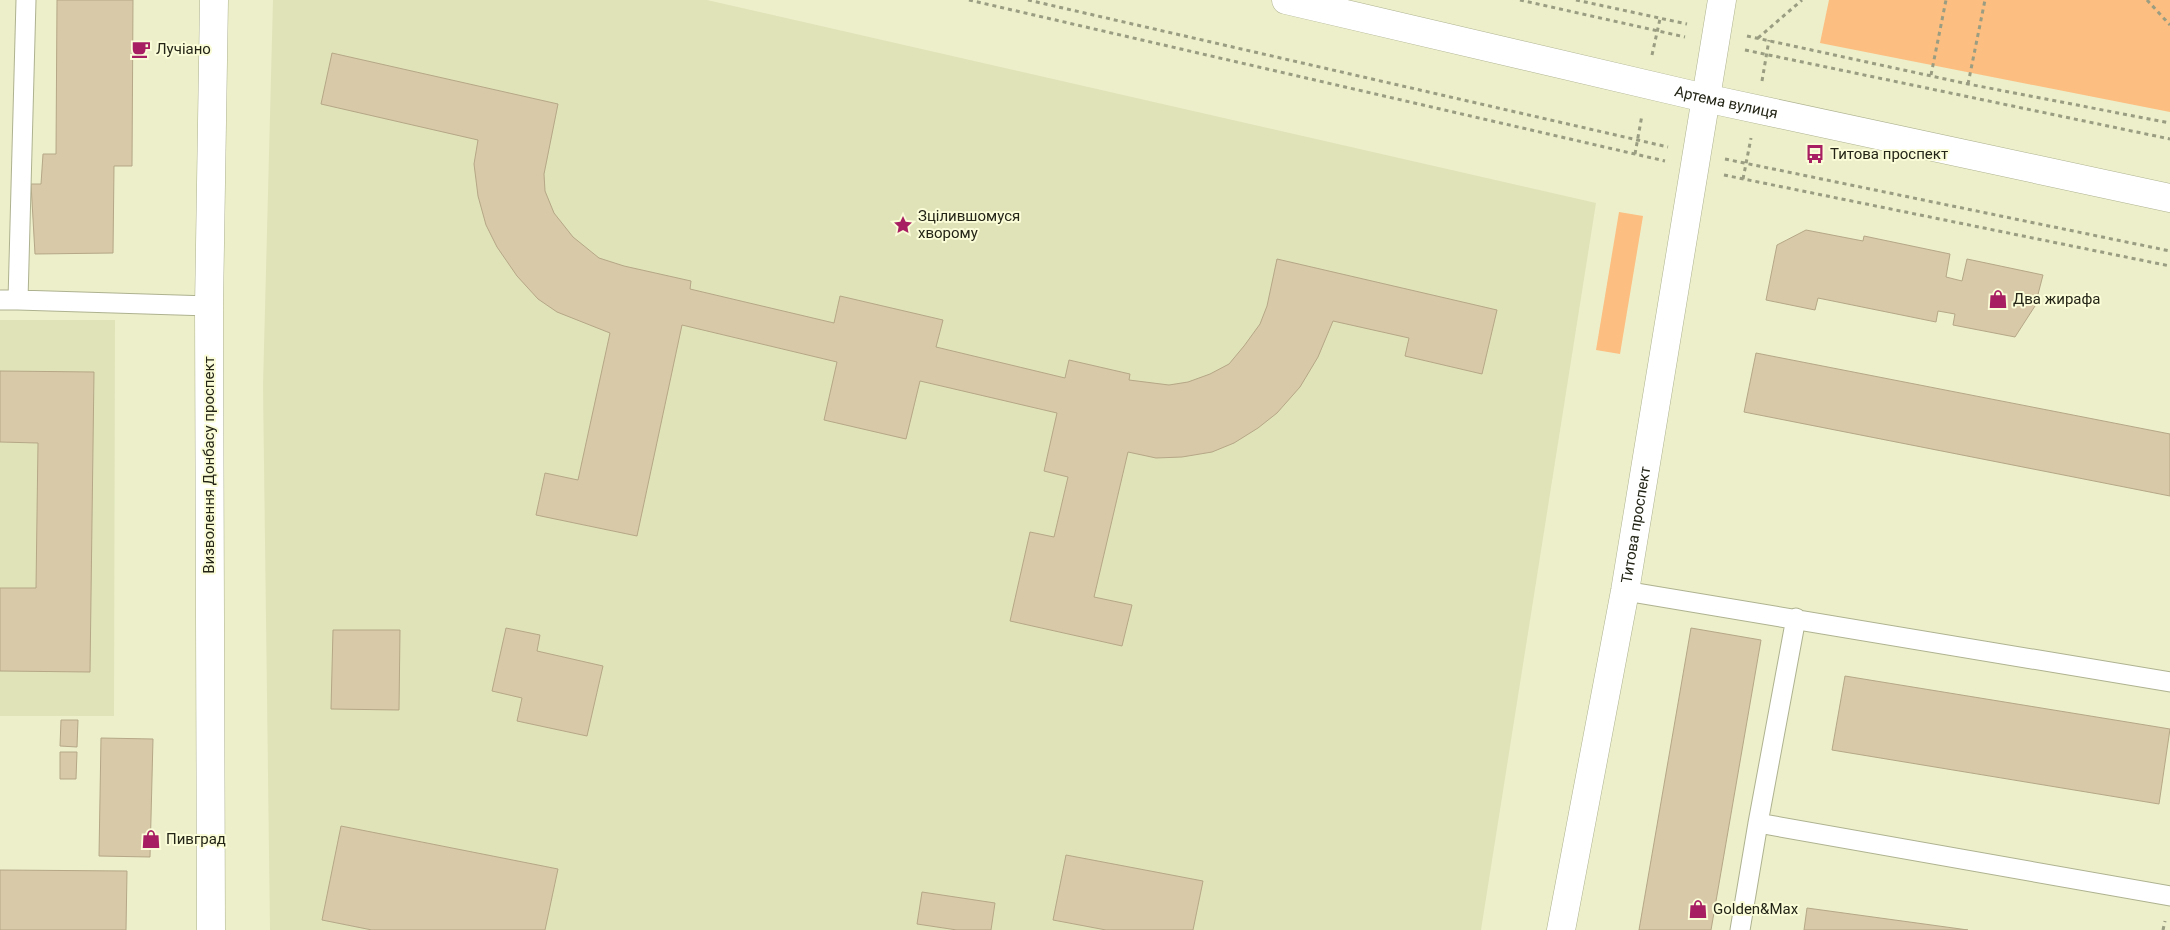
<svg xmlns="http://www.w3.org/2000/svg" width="2170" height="930" font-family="Roboto,sans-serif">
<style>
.built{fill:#e0e3b8}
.green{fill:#fcbe81}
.building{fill:#d8c9a8;stroke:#b5a787}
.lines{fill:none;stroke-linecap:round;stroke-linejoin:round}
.lane-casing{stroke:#afb28f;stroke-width:21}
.street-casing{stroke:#afb28f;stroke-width:29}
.secondary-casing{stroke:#afb28f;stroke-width:29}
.primary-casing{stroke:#afb28f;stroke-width:29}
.path{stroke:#9a9d81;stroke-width:3;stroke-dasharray:4 4;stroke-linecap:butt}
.lane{stroke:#fff;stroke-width:19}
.street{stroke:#fff;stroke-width:28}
.secondary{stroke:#fff;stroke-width:28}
.primary{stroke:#fff;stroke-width:28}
.labels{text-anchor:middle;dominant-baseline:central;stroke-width:4;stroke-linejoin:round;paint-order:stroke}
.poi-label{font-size:15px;fill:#242517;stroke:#fafcd7;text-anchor:start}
.street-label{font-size:15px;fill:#242517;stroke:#fafcd7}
</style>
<rect width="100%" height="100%" fill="#ecefca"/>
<path class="built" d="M273,0H707L1596,203L1481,930H270L263,386Z
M0,320H115L114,716H0Z"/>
<path class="green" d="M1829,0H2170V112L1820,43Z
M1619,212L1643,216L1620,354L1596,350Z"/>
<path class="building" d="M57,0H133L132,166H114L113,253L35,254L31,184H41L43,154H56Z
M332,53L558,104L544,174L545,191L554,213L573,237L599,258L624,266L691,281L690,289L834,323L840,296L943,320L936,347L1065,378L1069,360L1130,374L1129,380L1169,385L1188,382L1210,374L1229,364L1244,346L1260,324L1267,306L1277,259L1497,310L1482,374L1405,356L1409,338L1333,321L1318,357L1300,387L1277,413L1258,428L1234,443L1212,452L1182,457L1156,458L1128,452L1094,597L1132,605L1122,646L1010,621L1030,532L1054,537L1068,477L1044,471L1057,413L920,381L906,439L824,420L837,362L682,325L637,536L536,515L545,473L578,480L610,333L557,312L538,299L517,276L497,247L486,225L478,196L474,164L478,140L321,104Z
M1806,230L1863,241L1864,236L1950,254L1946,277L1962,281L1967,259L2043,275L2035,306L2015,337L1953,325L1955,314L1938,311L1936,322L1818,298L1815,310L1766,300L1777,245Z
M1756,353L2170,434V496L1744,412Z
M0,371L94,372L90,672L0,671V588H36L38,443L0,442Z
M506,628L540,635L537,651L603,666L587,736L517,721L522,698L492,691Z
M1691,628L1761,640L1711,930H1639Z
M333,630H400L399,710L331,709Z
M1845,676L2170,729L2159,804L1832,750Z
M61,720H78L77,747L60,746Z
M101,738L153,739L150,857L99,856Z
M60,752H77L76,779H60Z
M341,826L558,869L545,930H372L322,920Z
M1066,855L1203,881L1193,930H1106L1053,920Z
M0,870L127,871L126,930H0Z
M922,892L995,903L991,930H957L917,924Z
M1807,908L1968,930H1804Z"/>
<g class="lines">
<g class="lane-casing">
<path id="lane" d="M26,0L18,300L209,306
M0,300H18
M1625,591L2170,682
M1758,823L2170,896
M1740,930L1758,823L1796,618"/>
</g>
<g class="street-casing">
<path id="street" d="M211,930L209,306L214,0"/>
</g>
<g class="secondary-casing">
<g id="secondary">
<path id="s1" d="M1561,930L1625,591L1722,0"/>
</g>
</g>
<g class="primary-casing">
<g id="primary">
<path id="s2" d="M1286,0L1705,98L2170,198"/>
</g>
</g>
<path class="path" d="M969,0L1665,161
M1028,0L1668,147
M1520,0L1685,37
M1576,0L1687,24
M2147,0L2170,25
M1747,36L1968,84L2170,123
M1758,38L1802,0
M1745,50L2170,139
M1652,55L1660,19
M1931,75L1946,0
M1762,81L1769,40
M1968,84L1985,0
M1635,154L1642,115
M1725,159L2170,251
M1724,175L2170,266
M1743,179L1751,138
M2163,930L2165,921"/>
<use href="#lane" class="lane"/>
<use href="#street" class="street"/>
<use href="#secondary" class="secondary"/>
<use href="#primary" class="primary"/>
</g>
<defs>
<g id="cafe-bare" transform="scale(1.5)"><path d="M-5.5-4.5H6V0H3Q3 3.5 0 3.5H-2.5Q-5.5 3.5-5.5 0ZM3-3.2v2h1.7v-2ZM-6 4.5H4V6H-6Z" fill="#a81e63" stroke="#fafcd7" stroke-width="2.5" paint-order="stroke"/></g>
<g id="bus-bare" transform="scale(1.5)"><path d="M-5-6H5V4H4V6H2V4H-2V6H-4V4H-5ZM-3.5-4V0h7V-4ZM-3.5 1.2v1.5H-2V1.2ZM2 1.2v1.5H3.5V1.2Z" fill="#a81e63" stroke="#fafcd7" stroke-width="2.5" paint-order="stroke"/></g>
<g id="sight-bare" transform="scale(1.5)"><path d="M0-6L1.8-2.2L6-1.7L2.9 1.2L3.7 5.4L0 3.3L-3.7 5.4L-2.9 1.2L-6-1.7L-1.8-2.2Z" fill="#a81e63" stroke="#fafcd7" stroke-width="2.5" paint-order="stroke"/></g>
<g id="shop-bare" transform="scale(1.5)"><path d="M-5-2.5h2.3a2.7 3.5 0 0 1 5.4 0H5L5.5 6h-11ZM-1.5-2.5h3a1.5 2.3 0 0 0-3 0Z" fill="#a81e63" stroke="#fafcd7" stroke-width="2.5" paint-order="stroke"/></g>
</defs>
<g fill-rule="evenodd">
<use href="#cafe-bare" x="141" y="49"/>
<use href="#bus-bare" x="1815" y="154"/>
<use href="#sight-bare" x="903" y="225"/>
<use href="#shop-bare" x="1998" y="299"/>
<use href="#shop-bare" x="151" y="839"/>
<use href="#shop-bare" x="1698" y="909"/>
</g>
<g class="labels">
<g class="poi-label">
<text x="156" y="49">Лучіано</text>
<text x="1830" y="154">Титова проспект</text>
<text x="918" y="216">Зцілившомуся<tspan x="918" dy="17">хворому</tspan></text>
<text x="2013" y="299">Два жирафа</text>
<text x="166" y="839">Пивград</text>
<text x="1713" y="909">Golden&amp;Max</text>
</g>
<g class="street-label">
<text stroke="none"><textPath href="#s2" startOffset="452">Артема вулиця</textPath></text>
<text transform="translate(209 465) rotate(-90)">Визволення Донбасу проспект</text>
<text stroke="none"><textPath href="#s1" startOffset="412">Титова проспект</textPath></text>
</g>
</g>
</svg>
